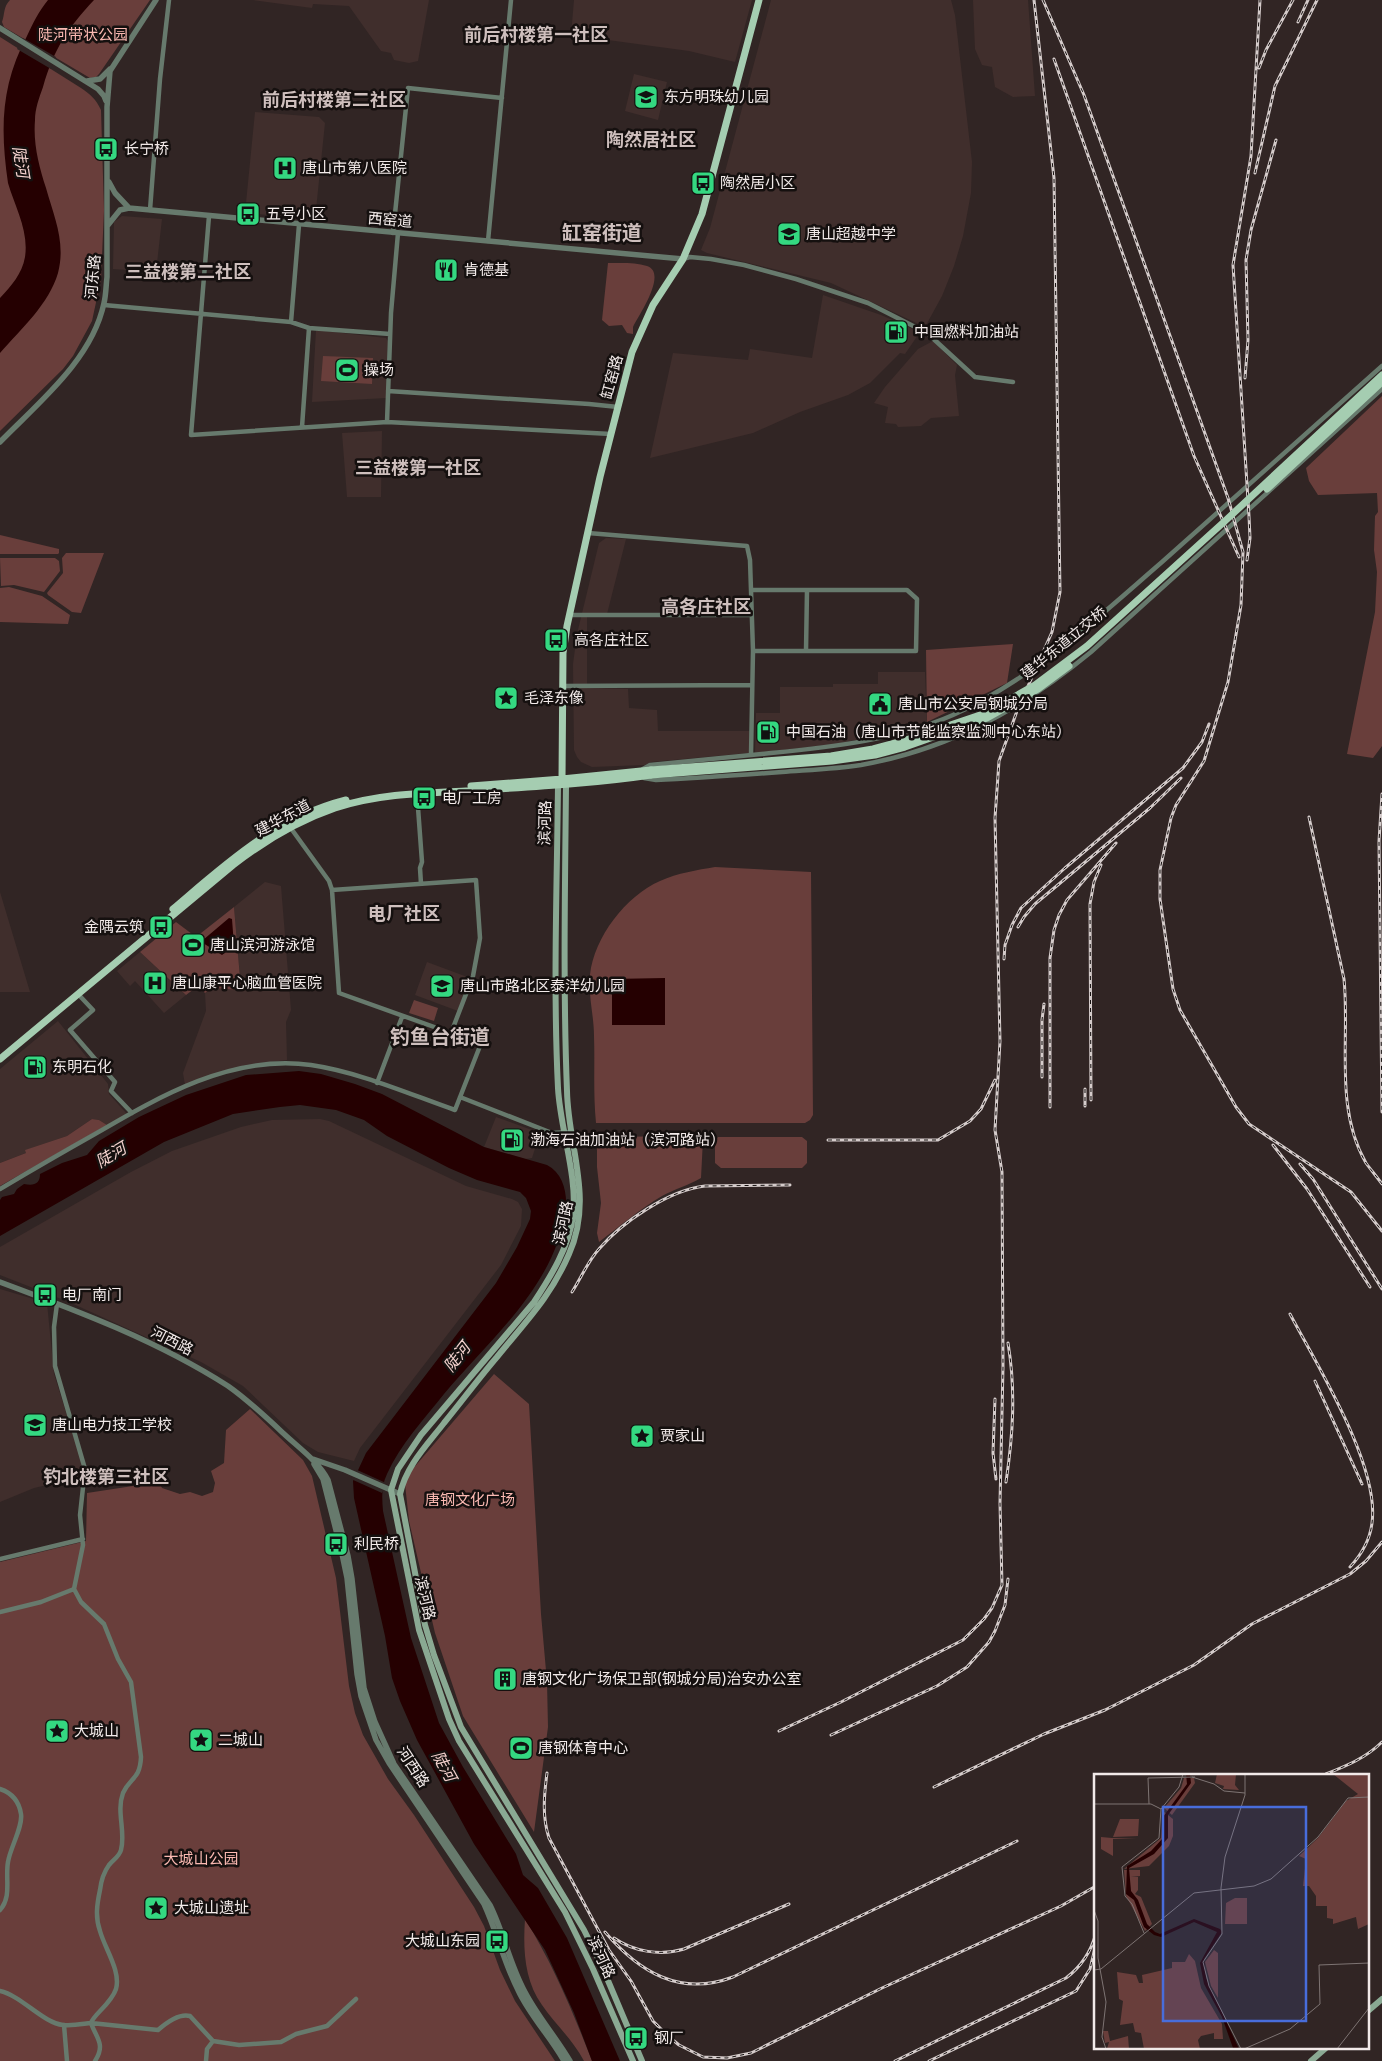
<svg xmlns="http://www.w3.org/2000/svg" width="1382" height="2061" font-family="Cabin,'Noto Sans SC',sans-serif">
<style>
.built{fill:#402e2c}
.green{fill:#693e3b}
.water{fill:#250001}
.pier{fill:#312524}
.lines{fill:none;stroke-linecap:round;stroke-linejoin:round}
.minor{stroke:#677a6d;stroke-width:4.5}
.tertiary{stroke:#677a6d;stroke-width:5.5}
.secondary{stroke:#8aa993;stroke-width:6}
.primary{stroke:#a5cdb1;stroke-width:7}
.rail-casing{stroke:#d5cccb;stroke-width:3}
.rail{stroke:#15100f;stroke-width:1;stroke-dasharray:4;stroke-linecap:butt}
.primary-bridge{stroke:#a5cdb1;stroke-width:7}
.labels{text-anchor:middle;dominant-baseline:central;stroke-width:5;stroke-linejoin:round;paint-order:stroke}
.park-label{font-size:15px;fill:#fbb9b2;stroke:#15100f}
.poi-label{font-size:15px;fill:#f2eae9;stroke:#15100f;text-anchor:start}
.street-label{font-size:15px;fill:#f2eae9;stroke:#15100f}
.water-label{font-size:16px;font-style:italic;fill:#f4d2ce;stroke:#15100f}
.quarter-label{font-size:18px;font-weight:bold;fill:#cebfbd;stroke:#15100f}
.district-label{font-size:20px;font-weight:bold;fill:#cebfbd;stroke:#15100f}
.inset-road{fill:none;stroke:#7e7473;stroke-width:1}
.view{fill:#486ddb;fill-opacity:0.15;stroke:#486ddb;stroke-width:2.5}
.inset-edge{fill:none;stroke:#f2eae9;stroke-width:2.5}
</style>
<rect width="100%" height="100%" fill="#312524"/>
<path class="built" d="M253,0H429L418,61L409,63L394,60L391,53L381,51L349,6L313,4L312,8Z
M574,0H752L735,62L689,51L571,35Z
M771,0H951L955,15L972,162L971,193L963,236L954,266L942,296L925,327L831,283L707,253L701,250L710,228Z
M973,0H1028L1035,96L1013,97L995,87L992,67L982,65L975,49Z
M634,74L667,82L658,120L625,111Z
M255,112L319,117L325,123L315,219L245,213Z
M122,216L162,219L156,272L113,269L114,222Z
M823,295L881,315L915,330L918,335L905,354L900,353L870,383L848,395L800,412L753,433L650,458L673,353L748,360L750,349L812,358Z
M316,330L386,338L388,341L386,398L312,402Z
M933,341L957,365L955,375L959,416L931,418L921,426L898,427L896,424L885,423L888,407L874,403L885,387L918,349Z
M382,431L381,497H347L342,433Z
M606,538L626,539L607,614H587V688L628,689L629,708L657,710L658,731H750L749,753L651,762L645,765L592,767L581,762L577,757L574,750L573,664L577,634L599,543Z
M878,672H925L927,722L879,735L836,744L755,753L756,713H780V687H833V684H878Z
M265,882L281,886L291,1010L286,1022L287,1060L246,1065L185,1085L183,1073L206,1011L205,993L212,988L241,990L234,907Z
M0,892L30,992H0Z
M140,952L186,995L164,1013L135,981L130,986L117,971Z
M427,962L470,978L458,1011L415,995Z
M58,1021L108,1084L109,1094L127,1114L107,1125L99,1120L92,1119L67,1136L26,1150V1153L0,1163V1069Z
M496,1117L540,1133L532,1158L525,1159L484,1147Z
M320,1119L329,1121L466,1186L512,1199L518,1202L522,1209L521,1226L501,1265L360,1448L354,1461L318,1452L303,1443L243,1386L201,1362L69,1302L0,1275V1247L131,1172L172,1151L241,1127L272,1120Z
M0,1289L47,1303L54,1374L86,1476L34,1488L0,1502Z"/>
<path class="green" d="M10,0H150L99,74L96,77L90,78L4,27L2,22C5,14 3,7 10,0Z
M0,37L81,88C90,94 96,99 101,110L104,210L101,279L92,321L73,356L63,369L0,431Z
M608,263C620,263 635,262 647,266C668,273 639,315 633,327V334L627,333L622,325L609,326L602,320Z
M323,356L373,358L372,384L321,381Z
M1382,396V746L1373,758L1347,754L1375,612L1377,572L1374,550L1375,516L1378,512L1377,493L1318,495L1309,481L1306,468Z
M0,535L59,549V553L58,554H0Z
M66,553H104L81,613L72,612L48,595L47,593L63,573L62,558Z
M0,558H55L59,561L60,571L44,592L14,585L1,586Z
M9,587L42,596L70,615L68,624L0,622V588Z
M1013,644L1007,683L927,722L926,650Z
M715,867L811,872L813,1115L810,1120L805,1123H596C593,1093 595,1065 594,1036C594,1016 588,995 590,975C594,937 626,896 660,881C678,873 697,870 715,867Z
M234,907L241,990L212,988L205,993L198,986L186,995L140,952L176,922L196,937Z
M414,1000L438,1008L434,1021L409,1013Z
M92,1119L99,1120L107,1125L0,1186V1163L26,1153L25,1150L67,1136Z
M700,1136L703,1139L701,1178C689,1185 675,1189 662,1196C640,1209 620,1226 599,1242L597,1233L601,1203L597,1167V1137Z
M718,1137H802L807,1141V1163L802,1168H721L715,1163V1141Z
M494,1374L529,1404L541,1614L547,1682L548,1727L534,1832L463,1716L435,1633L409,1521L405,1484L411,1471Z
M250,1409L303,1460L312,1476L336,1578L349,1686L355,1713L363,1735L388,1779L414,1815L474,1907L484,1926L500,1970L515,2001L555,2061H0V1562L86,1541L87,1493L159,1482L162,1488L180,1494L190,1492L202,1496L213,1492L215,1483L211,1471L224,1463L226,1430Z
M525,1919C553,1964 573,2012 592,2061H584C573,2040 555,2024 542,2005C524,1980 523,1948 525,1919Z"/>
<path class="water" d="M48,0H94C67,29 54,49 43,87C39,98 35,109 35,120C33,144 39,166 46,188C54,217 66,242 58,273C49,304 21,329 0,353V298C11,286 22,274 25,257C29,231 15,207 8,183C0,128 1,85 27,36C33,23 39,11 48,0Z
M229,918L232,919L234,946L222,955L203,943V940Z
M665,978V1025H612V979Z
M299,1071L321,1074L355,1084L382,1094L484,1147L547,1165C562,1173 567,1190 566,1207C557,1284 491,1338 444,1394C424,1419 400,1445 387,1474C381,1486 382,1499 383,1511L411,1638L439,1723L463,1767L516,1854L523,1875L538,1888L567,1938L620,2061H592L574,2013L545,1950L474,1844L417,1740L400,1701L392,1678L385,1636L354,1498L353,1481L366,1453L496,1283L517,1247L530,1219L531,1211L526,1198L520,1192L477,1180L449,1168L387,1136L364,1120L336,1110L300,1105L280,1107L233,1114L164,1142L0,1236V1200L2,1197L14,1194L17,1189L24,1184C34,1186 40,1184 40,1174L62,1163L87,1155L99,1141L139,1117L186,1095L246,1075Z"/>
<path class="pier" d="M23,38L56,57L51,69L17,49Z
M355,1469L386,1483L382,1493L351,1479Z"/>
<g class="lines">
<path class="minor" d="M150,210L160,79L169,0
M209,216L191,435L387,422L611,434
M393,233L408,88L502,98
M488,241L511,0
M683,259L690,257L711,259L744,265L796,279L868,303L927,333L975,377L1013,382
M104,305L291,322L309,328L302,427
M291,322L299,225
M309,328L390,334
M388,391L589,404L618,407
M387,422L391,313L398,233
M588,533L747,546L750,560L753,651L751,755
M751,590H907L917,599L916,651H753
M570,615H752
M806,651L807,590
M563,686L752,685
M643,769L650,765C691,761 731,757 771,753C832,747 896,740 953,715C1033,679 1096,619 1162,562C1236,497 1309,431 1382,366
M644,778L656,780C698,778 740,775 782,772C808,770 835,769 861,765C950,749 1022,709 1091,652L1382,389
M417,794L422,862L420,868L421,884
M290,827L329,881L332,890L339,993L451,1033L473,976L480,938L476,880L332,890
M78,994L93,1010L70,1030L115,1082L111,1091L132,1113
M377,1083L402,1017
M460,1097L552,1133L567,1132
M0,1189C32,1170 63,1152 95,1134C160,1096 232,1054 311,1065C359,1072 409,1094 455,1110L480,1046L451,1033
M57,1304L54,1327L55,1366L85,1469L80,1515L83,1545L74,1589
M0,1559L83,1539
M0,1612L41,1602L74,1589L81,1602L104,1624L118,1659L131,1682L141,1757C140,1780 130,1777 123,1793C116,1812 126,1832 121,1850C119,1857 113,1860 109,1865C104,1872 101,1881 100,1890C97,1904 95,1917 100,1931C105,1949 121,1971 116,1989C111,2004 94,2014 91,2023C82,2024 73,2026 63,2025C43,2023 22,1996 0,1991
M0,1789C12,1793 19,1801 21,1814C23,1827 10,1848 8,1862C5,1878 12,1897 0,1910
M91,2023L158,2030C166,2023 179,2013 190,2016L213,2041L239,2045L281,2042L296,2034L327,2026L356,1999
M91,2023C96,2038 106,2044 95,2061
M64,2025L67,2061
M206,2061L207,2049L213,2041"/>
<path class="tertiary" d="M0,28L98,89L104,96L106,101
M87,81L100,79L110,69
M109,182L115,193L129,208
M108,225L120,210L129,208L683,259
M0,442C38,403 92,360 104,303C106,295 106,285 107,277V107L110,71L156,0
M0,1282C78,1311 158,1341 228,1386C248,1400 266,1417 283,1433C299,1448 318,1461 328,1480L348,1556L352,1579L364,1688L375,1722L394,1764L490,1905C504,1933 510,1965 525,1992C538,2017 556,2037 570,2061
M313,1459L345,1470L400,1494
M314,1464L323,1479L342,1554L347,1578L357,1674L361,1696L376,1740L389,1763L484,1904C497,1932 504,1963 518,1990C530,2016 550,2036 564,2061"/>
<path class="secondary" d="M1368,2011L1382,1999
M633,2061L593,1969L565,1912L459,1741L449,1719L419,1630L391,1490L398,1469L421,1435L534,1302C551,1276 569,1247 573,1216C578,1178 560,1128 558,1088C553,987 557,886 558,785L562,779L566,787C565,888 563,989 567,1091C568,1147 594,1198 569,1254C550,1298 526,1321 497,1357C479,1378 462,1401 444,1423C427,1445 406,1466 400,1494L425,1625L434,1655L461,1727L584,1930L601,1964L642,2061
M1311,2061L1327,2047"/>
<path class="primary" d="M562,779L563,653L567,626L600,477L632,352L653,305L683,259L702,214L759,0
M471,786L562,779L651,770
M173,909C227,863 275,818 346,800
M0,1059L233,865C264,841 297,821 335,808C377,794 423,793 466,791C528,787 590,784 651,775"/>
<g class="rail-casing">
<path id="rail" d="M1043,0L1084,95L1228,498L1243,552L1241,605L1228,682L1204,761L1176,805L1171,818L1160,870V899L1173,989L1180,1010L1236,1107L1249,1124L1351,1192L1382,1231
M1298,22L1308,0
M1054,59L1194,456L1239,557
M1259,68L1266,50L1293,0
M1255,173L1275,86L1317,0
M1245,378L1248,340L1246,260L1251,230L1276,140
M1247,560L1250,538L1249,516L1233,265L1251,156L1260,0
M1382,794L1379,841L1382,1112
M1309,817L1344,979C1350,1039 1334,1108 1366,1163C1371,1170 1377,1177 1382,1184
M1018,927L1024,917L1035,904L1150,808L1181,778
M1004,959L1005,945L1012,925L1021,908L1065,868L1183,768L1202,742L1209,724
M1042,1077V1020L1044,1004
M1085,1089V1106
M1091,1100L1090,904L1094,882L1101,865
M1050,1107V958L1054,930L1059,915L1067,900L1116,843
M828,1140H938L970,1121L981,1109L995,1080
M1273,1145L1307,1189L1370,1287
M1300,1164L1313,1179L1382,1289
M572,1292C581,1278 588,1261 599,1249C622,1222 669,1190 705,1186L790,1185
M1290,1314C1317,1365 1380,1466 1372,1523C1370,1540 1361,1555 1350,1567
M1315,1381L1362,1484
M995,1399L993,1453L996,1479
M1006,1482C1013,1435 1016,1391 1008,1343
M779,1731L841,1702L963,1640L984,1619L992,1608L1002,1585L1000,1503L1003,1367L1002,1172L995,1130L1000,1041L995,818L999,761L1017,711L1052,632L1060,592L1054,178L1034,0
M831,1735L937,1686L967,1667L989,1642L995,1631L1005,1605L1008,1579
M547,1773C544,1796 542,1816 549,1838L609,1950L631,1981L653,2021L667,2035L679,2045L703,2057L727,2058L751,2053L882,1988L1061,1906L1096,1886
M1326,1774C1346,1766 1366,1758 1382,1742
M934,1787L1044,1734L1105,1710L1194,1665L1252,1624L1350,1574L1366,1561L1382,1542
M605,1932C639,1972 680,1997 733,1977L1017,1841
M614,1938C634,1952 661,1956 684,1949L789,1904
M895,2061L1066,1978C1082,1966 1091,1952 1096,1933
M929,2061L1076,1991L1090,1969L1095,1948"/>
</g>
<use href="#rail" class="rail"/>
<path class="primary-bridge" d="M1267,489L1382,382
M651,770L831,756L873,749L903,741L986,713L1035,685L1087,646L1225,521L1382,375
M651,775L832,761L875,755L905,747L987,718L1038,689L1069,666"/>
</g>
<defs>
<g id="school-square" transform="scale(1.25)"><rect x="-9" y="-9" width="18" height="18" rx="4" fill="#34d881" stroke="#15100f"/><path d="M0-5L7-2L0 1L-7-2ZM-4 1L0 2.5L4 1V4Q0 6-4 4Z" fill="#111"/></g>
<g id="bus-square" transform="scale(1.25)"><rect x="-9" y="-9" width="18" height="18" rx="4" fill="#34d881" stroke="#15100f"/><path d="M-5-6H5V4H4V6H2V4H-2V6H-4V4H-5ZM-3.5-4V0h7V-4ZM-3.5 1.2v1.5H-2V1.2ZM2 1.2v1.5H3.5V1.2Z" fill="#111"/></g>
<g id="hospital-square" transform="scale(1.25)"><rect x="-9" y="-9" width="18" height="18" rx="4" fill="#34d881" stroke="#15100f"/><path d="M-5-5h3v3.5h4V-5h3V5h-3V1.5h-4V5h-3Z" fill="#111"/></g>
<g id="restaurant-square" transform="scale(1.25)"><rect x="-9" y="-9" width="18" height="18" rx="4" fill="#34d881" stroke="#15100f"/><path d="M-5-6h1v4h1v-4h1v4h1v-4h1v5L-1.5 .5V6h-2V.5L-5-1ZM5-6V6H3V1.5H1.5Q1.5-4 5-6Z" fill="#111"/></g>
<g id="fuel-square" transform="scale(1.25)"><rect x="-9" y="-9" width="18" height="18" rx="4" fill="#34d881" stroke="#15100f"/><path d="M-5.5-6h7V0h2V4h1.3V-2.5L3-4.5l.8-.8L6-3V5H2.5V1h-1V6h-7ZM-4.2-4.7v3.2H.2V-4.7Z" fill="#111"/></g>
<g id="stadium-square" transform="scale(1.25)"><rect x="-9" y="-9" width="18" height="18" rx="4" fill="#34d881" stroke="#15100f"/><path d="M0-5a6.5 5 0 1 0 0 10a6.5 5 0 1 0 0-10ZM-3.5-1.8h7v3.6h-7Z" fill="#111"/></g>
<g id="sight-square" transform="scale(1.25)"><rect x="-9" y="-9" width="18" height="18" rx="4" fill="#34d881" stroke="#15100f"/><path d="M0-6L1.8-2.2L6-1.7L2.9 1.2L3.7 5.4L0 3.3L-3.7 5.4L-2.9 1.2L-6-1.7L-1.8-2.2Z" fill="#111"/></g>
<g id="civic-square" transform="scale(1.25)"><rect x="-9" y="-9" width="18" height="18" rx="4" fill="#34d881" stroke="#15100f"/><path d="M-.6-6.5H3V-4.5H.6V-3L4-1V1h2V6H-6V1h2V-1L-.6-3ZM-1.2 2.5V6h2.4V2.5Z" fill="#111"/></g>
<g id="building-square" transform="scale(1.25)"><rect x="-9" y="-9" width="18" height="18" rx="4" fill="#34d881" stroke="#15100f"/><path d="M-4-6H4V6H1V3H-1V6H-4ZM-2.5-4.3h1.7v1.8h-1.7ZM.8-4.3h1.7v1.8H.8ZM-2.5-1h1.7V.8h-1.7ZM.8-1h1.7V.8H.8Z" fill="#111"/></g>
</defs>
<g fill-rule="evenodd">
<use href="#school-square" x="646" y="97"/>
<use href="#bus-square" x="106" y="149"/>
<use href="#hospital-square" x="285" y="168"/>
<use href="#bus-square" x="703" y="183"/>
<use href="#bus-square" x="248" y="214"/>
<use href="#school-square" x="789" y="234"/>
<use href="#restaurant-square" x="446" y="270"/>
<use href="#fuel-square" x="896" y="332"/>
<use href="#stadium-square" x="347" y="370"/>
<use href="#bus-square" x="556" y="640"/>
<use href="#sight-square" x="506" y="698"/>
<use href="#civic-square" x="880" y="704"/>
<use href="#fuel-square" x="768" y="732"/>
<use href="#bus-square" x="424" y="798"/>
<use href="#bus-square" x="161" y="927"/>
<use href="#stadium-square" x="193" y="945"/>
<use href="#hospital-square" x="155" y="983"/>
<use href="#school-square" x="442" y="986"/>
<use href="#fuel-square" x="35" y="1067"/>
<use href="#fuel-square" x="512" y="1140"/>
<use href="#bus-square" x="45" y="1295"/>
<use href="#school-square" x="35" y="1425"/>
<use href="#sight-square" x="642" y="1436"/>
<use href="#bus-square" x="336" y="1544"/>
<use href="#building-square" x="505" y="1679"/>
<use href="#sight-square" x="57" y="1731"/>
<use href="#sight-square" x="201" y="1740"/>
<use href="#stadium-square" x="521" y="1748"/>
<use href="#sight-square" x="156" y="1908"/>
<use href="#bus-square" x="497" y="1941"/>
<use href="#bus-square" x="636" y="2038"/>
</g>
<g class="labels">
<g class="park-label">
<text x="83" y="35">陡河带状公园</text>
<text x="470" y="1500">唐钢文化广场</text>
<text x="201" y="1859">大城山公园</text>
</g>
<g class="poi-label">
<text x="664" y="97">东方明珠幼儿园</text>
<text x="124" y="149">长宁桥</text>
<text x="302" y="168">唐山市第八医院</text>
<text x="720" y="183">陶然居小区</text>
<text x="266" y="214">五号小区</text>
<text x="806" y="234">唐山超越中学</text>
<text x="464" y="270">肯德基</text>
<text x="914" y="332">中国燃料加油站</text>
<text x="364" y="370">操场</text>
<text x="574" y="640">高各庄社区</text>
<text x="524" y="698">毛泽东像</text>
<text x="898" y="704">唐山市公安局钢城分局</text>
<text x="786" y="732">中国石油（唐山市节能监察监测中心东站）</text>
<text x="442" y="798">电厂工房</text>
<text x="144" y="927" text-anchor="end">金隅云筑</text>
<text x="210" y="945">唐山滨河游泳馆</text>
<text x="172" y="983">唐山康平心脑血管医院</text>
<text x="460" y="986">唐山市路北区泰洋幼儿园</text>
<text x="52" y="1067">东明石化</text>
<text x="530" y="1140">渤海石油加油站（滨河路站）</text>
<text x="62" y="1295">电厂南门</text>
<text x="52" y="1425">唐山电力技工学校</text>
<text x="660" y="1436">贾家山</text>
<text x="354" y="1544">利民桥</text>
<text x="522" y="1679">唐钢文化广场保卫部(钢城分局)治安办公室</text>
<text x="74" y="1731">大城山</text>
<text x="218" y="1740">二城山</text>
<text x="538" y="1748">唐钢体育中心</text>
<text x="174" y="1908">大城山遗址</text>
<text x="480" y="1941" text-anchor="end">大城山东园</text>
<text x="654" y="2038">钢厂</text>
</g>
<g class="street-label">
<text transform="translate(390 220) rotate(5)">西窑道</text>
<text transform="translate(93 277) rotate(-85)">河东路</text>
<text transform="translate(612 377) rotate(-75)">缸窑路</text>
<text transform="translate(1064 643) rotate(-39)">建华东道立交桥</text>
<text transform="translate(283 818) rotate(-28)">建华东道</text>
<text transform="translate(545 823) rotate(-89)">滨河路</text>
<text transform="translate(563 1223) rotate(-78)">滨河路</text>
<text transform="translate(172 1341) rotate(27)">河西路</text>
<text transform="translate(425 1598) rotate(77)">滨河路</text>
<text transform="translate(413 1767) rotate(57)">河西路</text>
<text transform="translate(601 1957) rotate(65)">滨河路</text>
</g>
<g class="water-label">
<text transform="translate(21 162) rotate(81)">陡河</text>
<text transform="translate(111 1155) rotate(-31)">陡河</text>
<text transform="translate(457 1357) rotate(-52)">陡河</text>
<text transform="translate(444 1766) rotate(61)">陡河</text>
</g>
<g class="quarter-label">
<text x="536" y="35">前后村楼第一社区</text>
<text x="334" y="100">前后村楼第二社区</text>
<text x="651" y="140">陶然居社区</text>
<text x="188" y="272">三益楼第二社区</text>
<text x="418" y="468">三益楼第一社区</text>
<text x="706" y="607">高各庄社区</text>
<text x="404" y="914">电厂社区</text>
<text x="106" y="1477">钓北楼第三社区</text>
</g>
<g class="district-label">
<text x="602" y="233">缸窑街道</text>
<text x="440" y="1037">钓鱼台街道</text>
</g>
</g>
<g transform="translate(1094 1774)">
<rect width="275" height="275" fill="#312524"/>
<path d="M123,0H142L141,11L145,16L129,15L130,12L121,9ZM239,0H275V150L264,155L262,143L239,150V145L233,144V132H222V122L215,112H209L212,85L205,82L224,64L252,27L264,20ZM90,4H100L101,9L78,41L70,34L87,14ZM69,37L79,45V62L75,72L55,92L30,95L67,64ZM26,45H45L44,62L19,63ZM7,63L18,64H43L19,65V82L7,75ZM30,96H46V102L37,103H44V116L41,120L47,123L58,150L51,157L32,122ZM153,124V150H131L132,129L141,124ZM120,176L124,179V224L117,212L111,188ZM95,180L101,187L107,214L128,250L129,265H120V259L107,262L104,266L106,275H50L47,259L41,258L39,249L26,251L29,227L25,225L23,198L42,201L45,209H49L48,201L78,194V188H91ZM9,257H14L16,267L34,262L35,275H13L15,268L11,269Z" fill="#693e3b"/>
<path d="M92,0H96L97,9L74,41V64L60,80L35,94L37,117L44,126L53,150L61,158L66,160L100,145L126,155L128,158L110,185L112,204L145,275L139,274L128,243L110,210L106,189L123,158L100,148L67,163L60,161L50,153L40,126L32,120L33,92L57,77L70,63L69,43L93,10Z" fill="#250001"/>
<path class="inset-road" d="M98,3L120,10L130,17L151,19M0,30H57L67,35M55,30L54,4L101,3M127,114L128,160L109,188L115,212L147,275M127,114L131,83L151,21V0M0,136L4,147V184L12,228L8,263L12,275M50,159L38,130L31,122L28,93L65,64L67,35L85,13L89,0M225,191L275,189M225,191L226,230M0,196L7,195L100,119L160,112L177,105L224,63L254,24L275,23M150,275L196,255L226,230M243,275L275,234"/>
<path class="view" d="M69,33H212V247H69Z"/>
<rect width="275" height="275" class="inset-edge"/>
</g>
</svg>
